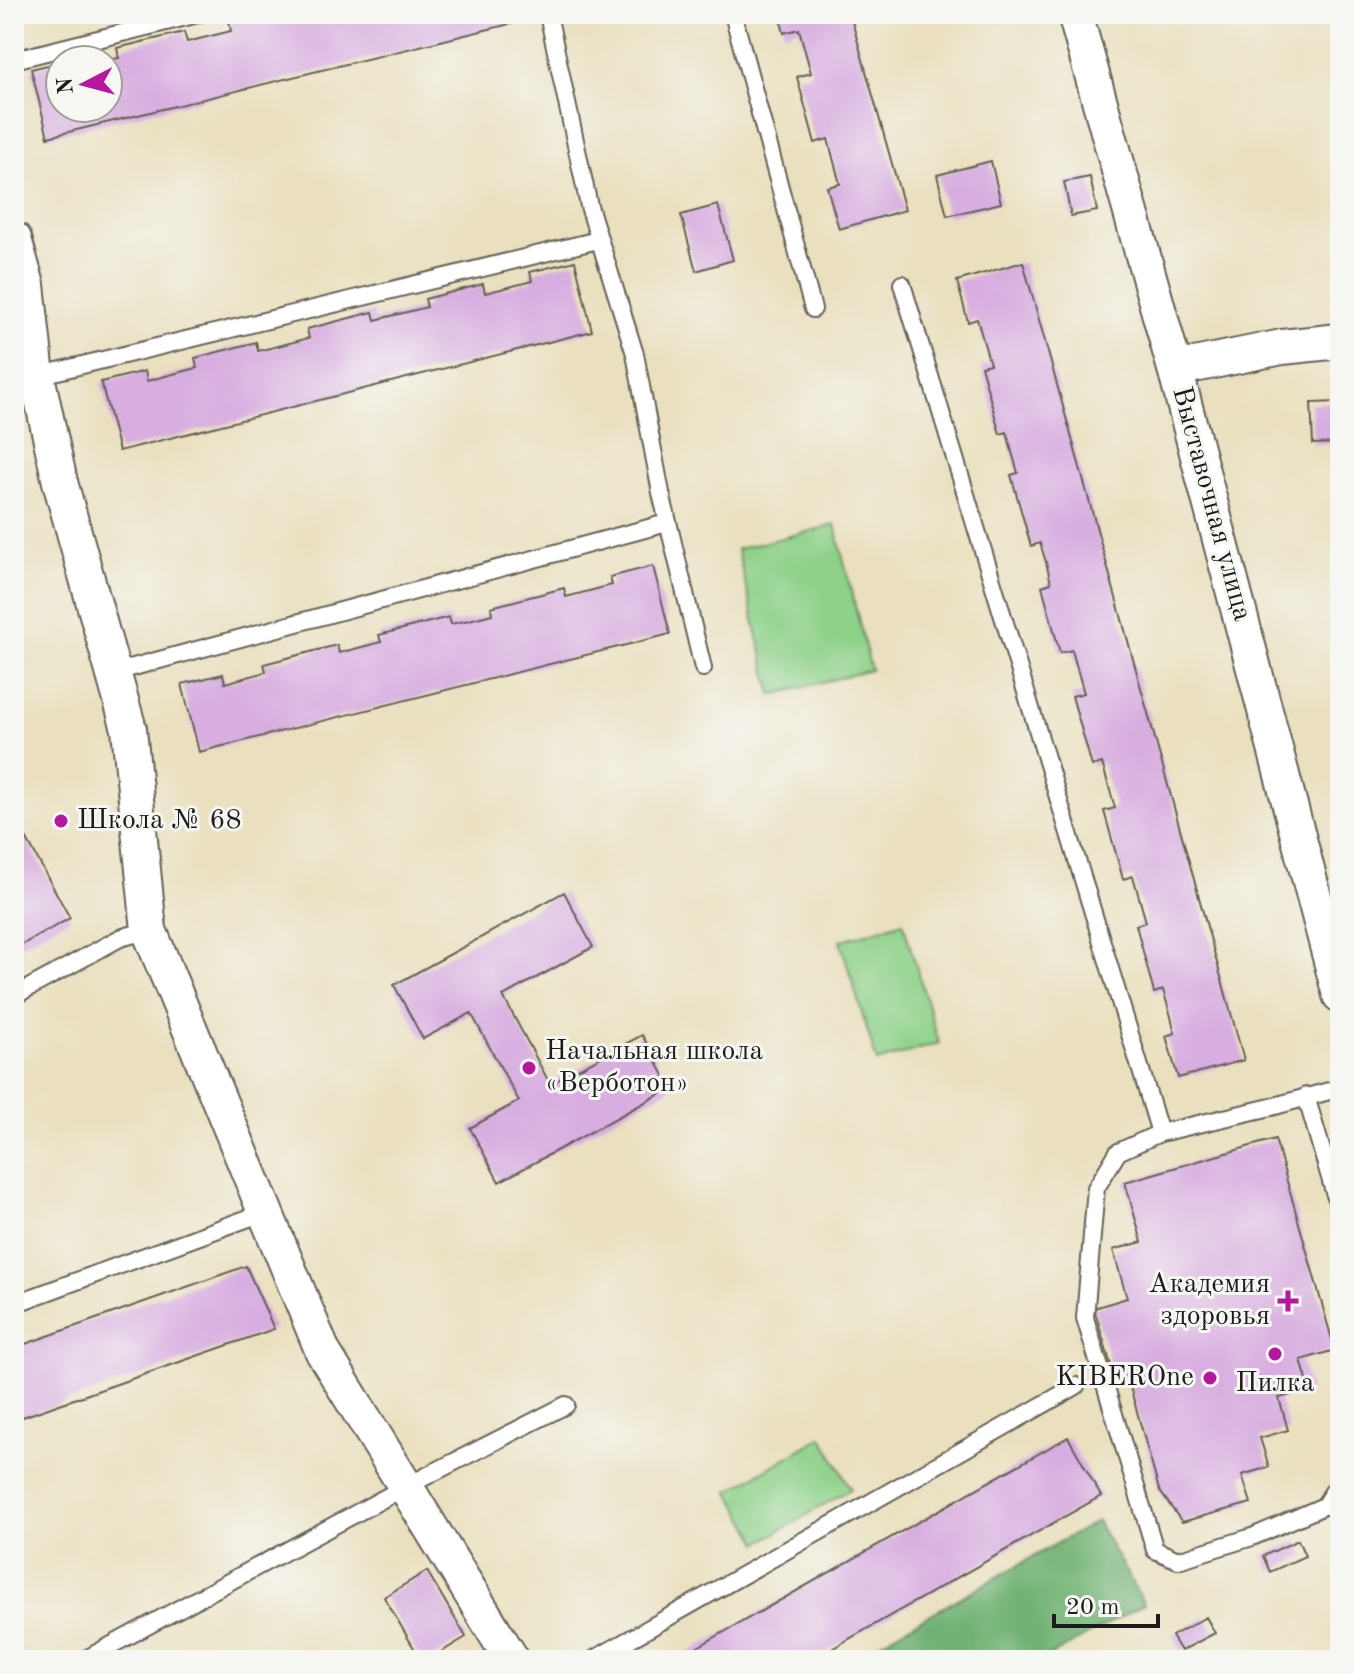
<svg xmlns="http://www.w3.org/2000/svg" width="1354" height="1674" font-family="'Old Standard TT',serif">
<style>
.green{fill:#8ed189;stroke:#557652;stroke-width:2}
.forest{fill:#72b375;stroke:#476848;stroke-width:2}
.building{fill:#d8aee0}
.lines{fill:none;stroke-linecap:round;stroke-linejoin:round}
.lane-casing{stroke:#646155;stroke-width:20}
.street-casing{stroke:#646155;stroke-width:38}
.lane{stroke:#fff;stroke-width:16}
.street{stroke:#fff;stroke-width:34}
.poi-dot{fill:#b5179e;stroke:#f6f6f2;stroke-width:3}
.labels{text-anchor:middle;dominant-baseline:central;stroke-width:6;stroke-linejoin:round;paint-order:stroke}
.street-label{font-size:28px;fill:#1c1c1c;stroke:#f6f6f2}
.poi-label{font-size:28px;fill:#1c1c1c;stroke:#f6f6f2;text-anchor:start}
</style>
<rect width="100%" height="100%" fill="#f6f6f2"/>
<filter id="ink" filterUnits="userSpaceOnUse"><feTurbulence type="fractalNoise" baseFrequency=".0125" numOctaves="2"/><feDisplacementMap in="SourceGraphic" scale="16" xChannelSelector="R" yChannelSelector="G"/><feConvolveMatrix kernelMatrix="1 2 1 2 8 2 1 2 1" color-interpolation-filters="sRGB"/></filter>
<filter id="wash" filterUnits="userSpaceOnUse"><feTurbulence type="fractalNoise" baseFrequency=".006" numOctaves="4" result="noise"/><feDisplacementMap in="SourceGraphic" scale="32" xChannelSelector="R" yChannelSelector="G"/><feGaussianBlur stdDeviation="1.8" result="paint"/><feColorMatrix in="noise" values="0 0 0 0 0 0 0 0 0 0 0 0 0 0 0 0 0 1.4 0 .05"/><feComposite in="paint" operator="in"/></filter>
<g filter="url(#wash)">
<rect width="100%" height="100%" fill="#eae0bf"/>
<path class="green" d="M835,525L871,670L772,695L737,549Z
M903,922L939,1043L877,1062L840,941Z
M822,1437L851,1489L759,1543L729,1491Z"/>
<path class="forest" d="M1097,1521L1144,1604L1043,1660H849Z"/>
<g id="blocks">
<path class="building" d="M258,14H512L514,23L48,137L31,69L60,62V108H108V60L119,58L117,48L184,32L187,42L231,31L229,21Z
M779,14H850L905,210L839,229L827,187L840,184L828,139L815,143L797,77L811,73L799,29L784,33Z
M991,161L1001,203L947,216L937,175Z
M1090,177L1097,211L1071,216L1064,182Z
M718,205L733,260L696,271L681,215Z
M575,261L592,331L119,451L101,382L145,371L147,381L173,374L197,368L195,358L256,342L258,351L282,345L309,338L307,329L373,312L375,320L427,307L425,299L483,284L485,293L509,287L532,281L530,272Z
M1023,262L1244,1060L1178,1078L1166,1036L1175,1033L1170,1013L1163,990L1154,993L1136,925L1146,922L1133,876L1123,879L1104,811L1115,808L1109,787L1102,763L1092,766L1072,696L1084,693L1078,672L1072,650L1060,653L1042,586L1051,583L1046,562L1040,543L1031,546L1011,475L1018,473L1012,452L1007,432L1000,434L981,366L990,364L977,319L968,322L957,281Z
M1340,402V443L1313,444L1311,403Z
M653,566L670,634L199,752L182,684L223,674L225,683L266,672L264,664L337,645L339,653L381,642L379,635L449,617L451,624L473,619L492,614L491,607L564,588L566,597L612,585L610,577Z
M14,816L70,918L14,949Z
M564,892L593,947L503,996L550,1084L642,1035L671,1088L499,1182L470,1128L519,1101L471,1013L423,1039L394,985Z
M1275,1139L1335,1350L1301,1360L1310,1390L1279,1398L1288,1430L1260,1438L1269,1467L1242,1475L1251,1503L1182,1522L1159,1490L1127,1376L1115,1379L1094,1308L1127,1298L1113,1250L1142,1242L1125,1182Z
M246,1266L274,1329L14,1420V1348Z
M1068,1437L1101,1496L812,1660H675Z
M1298,1540L1305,1556L1270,1572L1263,1556Z
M427,1571L466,1637L428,1660H421L384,1597Z
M1206,1617L1215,1633L1181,1651L1172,1636Z"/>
</g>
</g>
<g filter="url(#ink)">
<use href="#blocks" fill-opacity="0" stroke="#646155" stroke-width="2"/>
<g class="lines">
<g class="lane-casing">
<path id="lane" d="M548,14L589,206L635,354L661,493L703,668
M733,14L813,309
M14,60L198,14
M902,284L1160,1133L1271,1107L1340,1088
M37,376L598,240
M115,672L667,523
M14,996L120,938L149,930
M1306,1096L1340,1212
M1160,1133L1118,1152L1096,1188L1085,1318L1155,1550L1178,1560L1252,1537L1324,1506L1340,1481
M14,1304L265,1212
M84,1660L405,1487L566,1405
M593,1660L1076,1386"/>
</g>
<g class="street-casing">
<path id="street" d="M1075,14L1175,369L1340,995
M14,239L27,285L37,376L60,482L129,729L149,930L323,1352L512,1660
M1175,369L1282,347L1340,341"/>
</g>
<use href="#lane" class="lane"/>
<use href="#street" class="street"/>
</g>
</g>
<g class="poi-dot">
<circle cx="61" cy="821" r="8"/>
<circle cx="529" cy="1068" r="8"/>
<path d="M1284 1289h8v8h8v8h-8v8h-8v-8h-8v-8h8z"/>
<circle cx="1275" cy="1354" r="8"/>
<circle cx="1210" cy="1378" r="8"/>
</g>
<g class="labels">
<g class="street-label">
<text transform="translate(1211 504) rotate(75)">Выставочная улица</text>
</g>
<g class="poi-label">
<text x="77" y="821">Школа № 68</text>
<text x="545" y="1052">Начальная школа<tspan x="545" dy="32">«Верботон»</tspan></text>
<text x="1270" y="1285" text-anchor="end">Академия<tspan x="1270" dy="32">здоровья</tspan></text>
<text x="1194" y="1378" text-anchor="end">KIBEROne</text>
<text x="1275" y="1384" text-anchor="middle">Пилка</text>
</g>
</g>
<rect width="1354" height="1674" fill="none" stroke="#f6f6f2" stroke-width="48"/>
<g transform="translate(84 84) rotate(264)"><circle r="38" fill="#f6f6f2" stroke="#9f9f9c" stroke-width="2"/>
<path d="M0-6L14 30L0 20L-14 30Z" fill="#b5179e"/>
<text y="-12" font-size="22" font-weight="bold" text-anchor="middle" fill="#1c1c1c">N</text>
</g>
<path d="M1054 1614v12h104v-12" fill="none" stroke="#1c1c1c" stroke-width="4"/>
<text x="1066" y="1614" font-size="24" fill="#1c1c1c" stroke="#f6f6f2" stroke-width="6" paint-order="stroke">20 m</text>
</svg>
